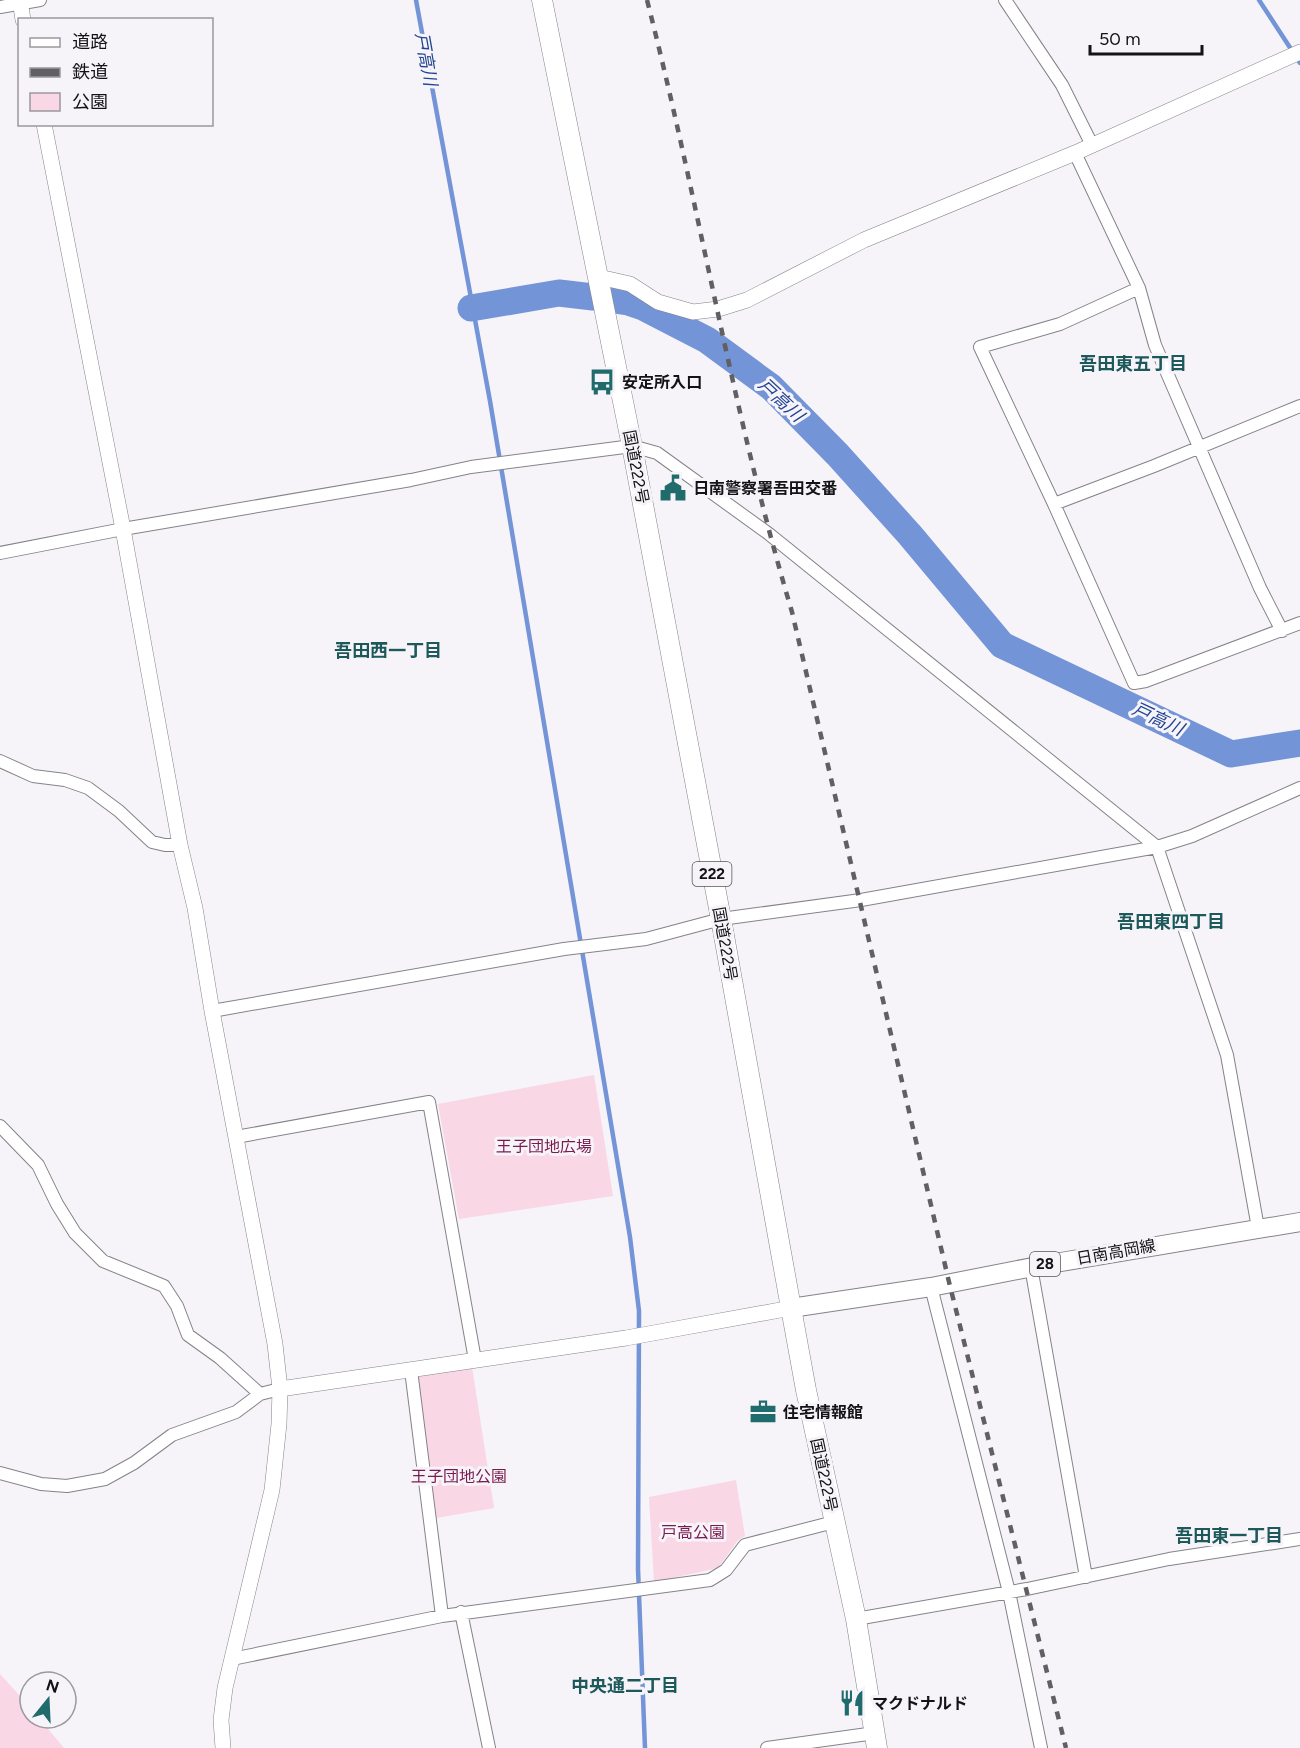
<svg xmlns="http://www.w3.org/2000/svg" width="1300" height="1748" font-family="Figtree,'Noto Sans JP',sans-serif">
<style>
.green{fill:#f9d7e4}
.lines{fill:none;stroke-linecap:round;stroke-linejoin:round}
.stream{stroke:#7394d7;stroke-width:4.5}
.river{stroke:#7394d7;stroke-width:27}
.minor-casing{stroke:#858388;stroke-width:14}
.tertiary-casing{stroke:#858388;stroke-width:16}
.primary-casing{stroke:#858388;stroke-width:20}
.trunk-casing{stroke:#858388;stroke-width:21}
.minor{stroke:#fff;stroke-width:12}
.tertiary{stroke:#fff;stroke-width:15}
.primary{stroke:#fff;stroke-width:18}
.trunk{stroke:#fff;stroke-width:20}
.rail{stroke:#615f62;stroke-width:4.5;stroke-dasharray:8 8;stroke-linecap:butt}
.labels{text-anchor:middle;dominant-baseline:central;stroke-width:6;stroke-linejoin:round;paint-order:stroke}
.shield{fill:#f6f3f9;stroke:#575659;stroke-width:1.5}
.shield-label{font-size:15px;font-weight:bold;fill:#131214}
.poi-label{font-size:16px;font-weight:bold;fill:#131214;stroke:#f6f3f9;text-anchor:start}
.street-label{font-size:16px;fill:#131214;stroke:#f6f3f9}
.park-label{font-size:16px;fill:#791b4d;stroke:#f6f3f9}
.water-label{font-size:18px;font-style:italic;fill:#224493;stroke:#f6f3f9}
.neighbourhood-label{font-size:18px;font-weight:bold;fill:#1d595a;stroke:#f6f3f9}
</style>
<rect width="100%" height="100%" fill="#f6f3f9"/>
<path class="green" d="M594,1075L613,1196L459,1219L438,1104Z
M472,1367L494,1508L436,1518L415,1377Z
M736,1480L745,1536L738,1540L718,1568L654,1582L649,1497Z
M0,1674L30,1707V1718H39L64,1748H0Z"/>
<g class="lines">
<path class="stream" d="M416,0L490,401L630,1237L639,1311L638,1569L645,1748
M1259,0L1300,63"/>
<path class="river" d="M471,308L559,293L593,297L628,302L643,307L707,340L771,387L838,455L910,535L1002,645L1231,754L1300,743"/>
<g class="minor-casing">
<path id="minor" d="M1005,0L1062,85L1092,145
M0,7L40,0
M1075,153L1139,288L1155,345L1260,588L1282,631
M1139,288L1060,324L980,347L1054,504L1134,683L1146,681L1300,623
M1054,504L1154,466L1300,406
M0,553L123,529L411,480L471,467L632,446L657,453L769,534L1157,847L1227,1055L1258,1228
M0,761L33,776L65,780L88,788L119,811L152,842L165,845H180
M212,1011L564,949L646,939L721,919L861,900L1157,847L1192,836L1300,788
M0,1126L38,1165L57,1204L75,1233L103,1261L164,1286L177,1306L188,1335L220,1358L260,1394
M236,1137L429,1102L475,1360
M1031,1267L1086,1577
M931,1287L1009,1592L1041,1748
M411,1370L442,1616
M0,1473L41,1484L67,1486L105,1479L134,1463L172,1435L236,1412L260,1394L280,1389
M461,1612L489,1748
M856,1619L1027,1589L1169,1559L1300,1539
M232,1659L442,1616L710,1580L726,1570L745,1545L834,1522
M767,1748L875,1733"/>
</g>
<g class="tertiary-casing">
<path id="tertiary" d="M20,0L23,20
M44,124L123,529L180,845L195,908L212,1011L275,1344L280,1389L279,1424L272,1490L225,1688L221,1720L223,1748
M599,277L630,284L658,302L693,312L718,309L747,300L864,240L1075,153L1300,52
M280,1389L626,1338L791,1308"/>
</g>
<g class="primary-casing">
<path id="primary" d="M791,1308L931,1287L1043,1265L1300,1222"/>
</g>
<g class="trunk-casing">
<path id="trunk" d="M542,0L632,446L721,919L791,1308L806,1390L856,1619L877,1748"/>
</g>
<use href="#minor" class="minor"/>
<use href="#tertiary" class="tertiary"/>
<use href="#primary" class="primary"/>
<use href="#trunk" class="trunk"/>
<path class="rail" d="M647,0C699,203 732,411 792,612L949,1282L1066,1748"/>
</g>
<defs>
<g id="bus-bare" transform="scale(2.07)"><path d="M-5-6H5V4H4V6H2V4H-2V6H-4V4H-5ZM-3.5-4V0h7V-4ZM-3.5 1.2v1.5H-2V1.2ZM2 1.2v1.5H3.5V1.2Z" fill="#206c6d" stroke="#f6f3f9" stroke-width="2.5" paint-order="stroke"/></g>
<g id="civic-bare" transform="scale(2.07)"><path d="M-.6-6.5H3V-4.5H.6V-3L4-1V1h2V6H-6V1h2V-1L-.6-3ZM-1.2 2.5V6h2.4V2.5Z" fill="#206c6d" stroke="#f6f3f9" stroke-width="2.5" paint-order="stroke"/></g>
<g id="office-bare" transform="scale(2.07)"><path d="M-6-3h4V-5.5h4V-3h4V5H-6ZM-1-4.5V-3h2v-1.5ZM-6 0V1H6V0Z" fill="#206c6d" stroke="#f6f3f9" stroke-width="2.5" paint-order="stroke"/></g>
<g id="restaurant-bare" transform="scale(2.07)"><path d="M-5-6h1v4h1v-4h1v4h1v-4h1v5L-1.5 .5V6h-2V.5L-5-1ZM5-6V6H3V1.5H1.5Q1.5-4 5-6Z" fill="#206c6d" stroke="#f6f3f9" stroke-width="2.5" paint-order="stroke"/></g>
</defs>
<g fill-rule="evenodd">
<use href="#bus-bare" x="602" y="382"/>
<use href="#civic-bare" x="673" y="488"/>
<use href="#office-bare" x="763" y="1412"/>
<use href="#restaurant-bare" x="852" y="1703"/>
</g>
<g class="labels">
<g class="shield">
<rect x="692.5" y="862" width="39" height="24" rx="4.5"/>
<rect x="1030" y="1252" width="30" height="24" rx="4.5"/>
</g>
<g class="shield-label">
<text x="712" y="874">222</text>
<text x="1045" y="1264">28</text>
</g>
<g class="poi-label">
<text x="622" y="382">安定所入口</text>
<text x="693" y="488">日南警察署吾田交番</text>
<text x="783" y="1412">住宅情報館</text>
<text x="872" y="1703">マクドナルド</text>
</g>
<g class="street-label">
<text transform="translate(636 467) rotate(79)">国道222号</text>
<text transform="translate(725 944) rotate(80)">国道222号</text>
<text transform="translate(1116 1252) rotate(-10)">日南高岡線</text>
<text transform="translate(824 1475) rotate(78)">国道222号</text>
</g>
<g class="park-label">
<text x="544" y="1146">王子団地広場</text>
<text x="459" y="1476">王子団地公園</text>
<text x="693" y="1532">戸高公園</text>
</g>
<g class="water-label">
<text transform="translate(426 59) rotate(80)">戸高川</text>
<text transform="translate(781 400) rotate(43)">戸高川</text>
<text transform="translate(1158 719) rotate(25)">戸高川</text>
</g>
<g class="neighbourhood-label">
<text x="1133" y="364">吾田東五丁目</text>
<text x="388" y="651">吾田西一丁目</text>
<text x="1171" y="922">吾田東四丁目</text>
<text x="1229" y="1536">吾田東一丁目</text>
<text x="625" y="1686">中央通二丁目</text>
</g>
</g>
<rect x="18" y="18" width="195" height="108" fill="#f6f3f9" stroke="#9b999d" stroke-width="1.5"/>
<rect x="30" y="38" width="30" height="9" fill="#ffffff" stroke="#9b999d" stroke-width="1.5"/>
<text x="72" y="48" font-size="18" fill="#131214">道路</text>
<rect x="30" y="68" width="30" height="9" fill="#615f62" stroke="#9b999d" stroke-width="1.5"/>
<text x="72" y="78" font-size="18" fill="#131214">鉄道</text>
<rect x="30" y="93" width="30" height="18" fill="#f9d7e4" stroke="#9b999d" stroke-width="1.5"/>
<text x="72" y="108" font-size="18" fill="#131214">公園</text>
<g transform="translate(48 1700) rotate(18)"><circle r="28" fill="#f6f3f9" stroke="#9b999d" stroke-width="1.5"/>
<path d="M0-4.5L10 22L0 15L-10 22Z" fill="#206c6d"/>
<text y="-9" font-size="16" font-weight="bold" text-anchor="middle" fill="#131214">N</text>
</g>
<path d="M1090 45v9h112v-9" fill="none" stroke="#131214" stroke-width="3"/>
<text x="1099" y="45" font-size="18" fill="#131214" stroke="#f6f3f9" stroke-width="4.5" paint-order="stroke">50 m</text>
</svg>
